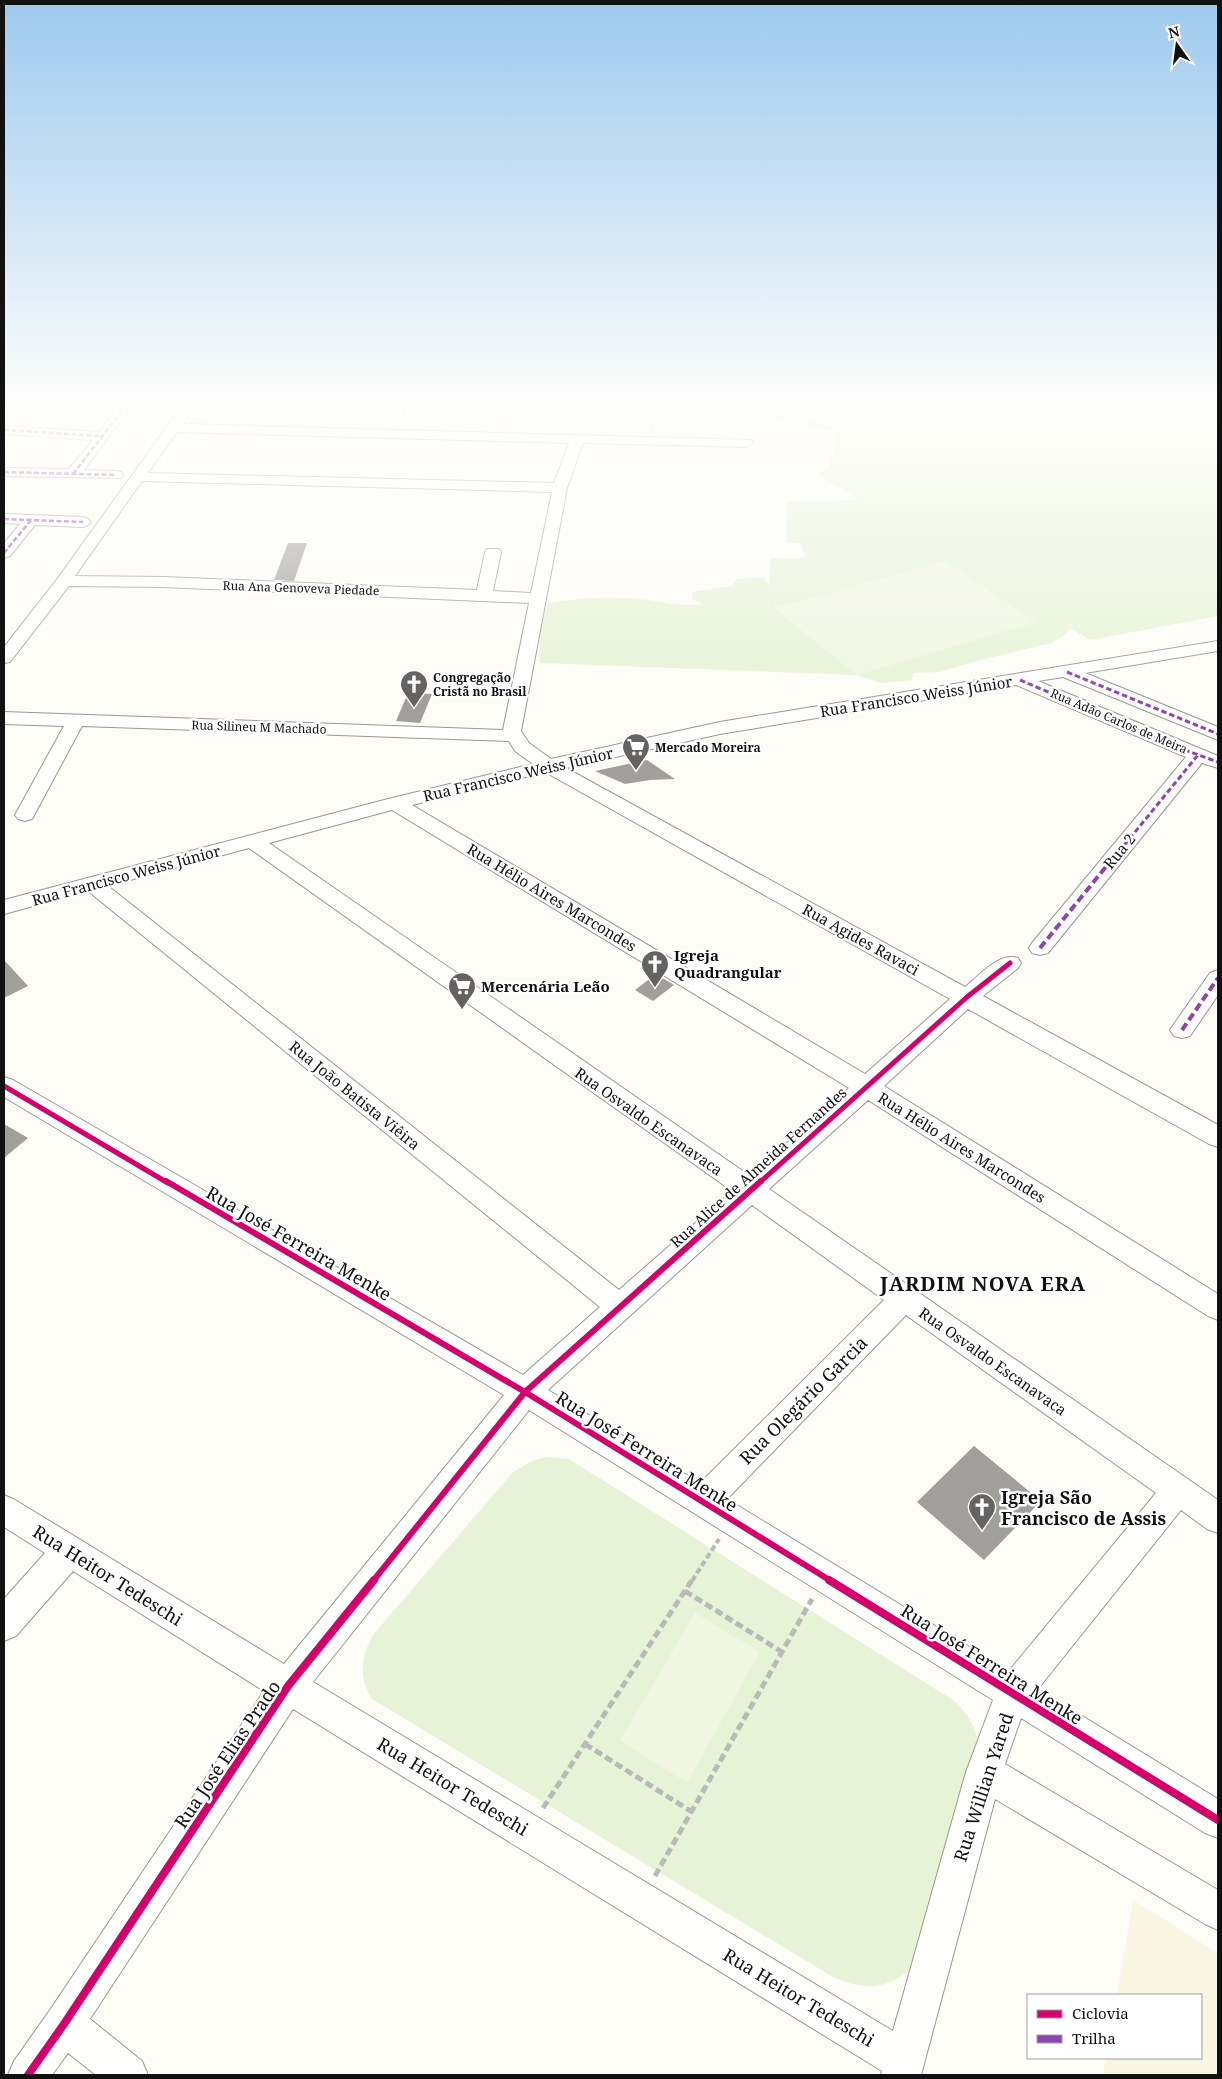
<svg xmlns="http://www.w3.org/2000/svg" width="1222" height="2079" font-family="'Noto Serif',serif">
<style>
.farmland{fill:#f9f7e4}
.green{fill:#e7f3d7}
.forest{fill:#d8eac5}
.pitch{fill:#f0f6e1}
.building{fill:#a19f9c}
.lines{fill:none;stroke-linecap:round;stroke-linejoin:round}
.minor-casing{stroke:#979795;stroke-width:2}
.path-far1{stroke:#b9b9b8;stroke-width:4;stroke-dasharray:6 3;stroke-linecap:butt}
.path{stroke:#b9b9b8;stroke-width:5;stroke-dasharray:8 4;stroke-linecap:butt}
.minor{fill:#fffffe;fill-rule:evenodd}
.quiet-far2{stroke:#8e44ad;stroke-width:2.5;stroke-dasharray:5 2.5;stroke-linecap:butt}
.quiet-far1{stroke:#8e44ad;stroke-width:3;stroke-dasharray:5.5 3;stroke-linecap:butt}
.quiet{stroke:#8e44ad;stroke-width:4;stroke-dasharray:8 4;stroke-linecap:butt}
.cycleway-far2-casing{stroke:#fff;stroke-width:8}
.cycleway-far1-casing{stroke:#fff;stroke-width:9}
.cycleway-casing{stroke:#fff;stroke-width:11}
.cycleway-far2{stroke:#d6006c;stroke-width:5}
.cycleway-far1{stroke:#d6006c;stroke-width:6}
.cycleway{stroke:#d6006c;stroke-width:8}
.labels{text-anchor:middle;dominant-baseline:central;stroke-width:5;stroke-linejoin:round;paint-order:stroke}
.far-street-label{font-size:12px;fill:#111;stroke:#fff}
.far-poi-label{font-size:12px;font-weight:bold;fill:#111;stroke:#fff;text-anchor:start}
.street-label{font-size:15px;fill:#111;stroke:#fff}
.poi-label{font-size:15px;font-weight:bold;fill:#111;stroke:#fff;text-anchor:start}
.near-street-label{font-size:18px;fill:#111;stroke:#fff}
.near-poi-label{font-size:18px;font-weight:bold;fill:#111;stroke:#fff;text-anchor:start}
.district-label{font-size:20px;font-weight:bold;letter-spacing:1px;fill:#111;stroke:#fff}
</style>
<rect width="100%" height="100%" fill="#fdfcf7"/>
<path class="farmland" d="M1133,1900L1218,1953V2075H1103L1106,2058H1201V1995H1117Z"/>
<path class="green" d="M201,407H280L284,413L260,424H190Z
M650,407H721L761,416L742,438L650,437Z
M829,407H1218V616L1090,640L1070,628L1065,635L1051,643L980,660L939,672L913,673L912,680L881,683L857,675L540,663L539,632L548,603C579,598 617,595 649,600C669,603 681,607 702,604L693,599L692,592L731,586L737,579L763,577L769,585L771,558H800L805,556L800,543H786L787,502L860,500L819,475C830,465 839,446 837,431C836,423 832,415 829,407Z
M547,1457L569,1459L953,1700C969,1714 976,1728 979,1749L913,1967C888,1990 864,1991 833,1977L372,1699C358,1677 361,1657 373,1635L513,1472L534,1460Z"/>
<path class="forest" d="M280,407H414L403,416L350,417L284,413Z
M721,407H789L837,432Z"/>
<path class="pitch" d="M945,561L1036,622L857,675L774,608Z
M695,1613L760,1652L687,1783L620,1740Z"/>
<path class="building" d="M288,543H307L294,581L274,580Z
M408,693L432,694L420,723L396,721Z
M647,760L675,779L650,780L625,784L595,771Z
M4,960L28,986L4,998Z
M656,974L674,985L653,1001L635,990Z
M4,1124L28,1138L4,1158Z
M974,1446L1041,1501L984,1560L917,1502Z"/>
<g class="lines">
<g class="minor-casing">
<path id="minor" d="M118,407H131L84,470L116,471L121,472L123,475L121,478L4,476V468L69,469L93,440L4,434V426L99,432Z
M181,407H194L183,424L751,440L753,443L746,447L583,443L567,488L521,731L529,743L551,759L720,722L1218,641V651L1085,673L1218,727V740L1063,677L1038,681L1218,756V768L1202,763L1048,953L1040,955L1032,953L1029,948L1032,943L1186,757L1016,685L720,734L566,768L965,987C980,975 999,952 1018,958L1021,963L1018,968L983,996L1218,1125V1147L1209,1144L968,1009L884,1086L1218,1294V1320L1208,1316L868,1100L769,1189L1218,1500V1533L1207,1529L1181,1510L1038,1689L1218,1799V1838L1205,1833L1021,1718L1005,1764L1218,1890V1930L1205,1924L995,1799L921,2075H881L882,2071L293,1709L90,2019L142,2061L148,2075H96L68,2053L52,2075H8L14,2061L50,2010L264,1691L73,1571L16,1636L4,1641V1599L45,1553L4,1527V1495L15,1500L284,1664L504,1395L4,1097V1077L13,1080L523,1375L600,1307L88,891L4,914V900L388,799L533,764L515,751L509,741L82,726L32,819L25,821L18,819L15,815L64,726L4,724V712L503,730L529,603L163,587L69,586L10,662L4,663V647L58,578ZM177,432L569,443L554,483L148,473ZM142,481L552,492L531,593L493,591L501,552L499,549H487L485,552L477,590L163,577L75,576ZM545,772L950,999L865,1074L412,805ZM392,810L849,1088L750,1176L269,843ZM249,848L732,1191L619,1290L108,886ZM752,1205L884,1300L700,1483L548,1390ZM906,1315L1156,1493L1009,1671L727,1499ZM529,1410L993,1700L966,1772L893,2031L313,1682Z
M4,514L83,517L88,519L91,522L88,525L83,527L35,525L10,556L4,558V543L20,524L4,523Z
M1218,970V995L1190,1036L1182,1038L1174,1036L1170,1030L1174,1024L1210,973Z"/>
</g>
<path class="path-far1" d="M692,1581L719,1539"/>
<path class="path" d="M685,1591L782,1652
M585,1744L692,1812
M543,1808L692,1580
M655,1876L812,1599"/>
<use href="#minor" class="minor"/>
<path class="quiet-far2" d="M4,430L102,436
M4,472L116,475
M73,474L125,407
M4,519L83,522
M4,553L31,520"/>
<path class="quiet-far1" d="M1067,672L1218,734
M1020,680L1182,749L1218,762
M1108,865L1198,755"/>
<path class="quiet" d="M1040,948L1109,863
M1182,1030L1218,978"/>
<g class="cycleway-far2-casing">
<path id="cycleway-far2" d="M4,1086L168,1183
M759,1183L967,997L1010,963"/>
</g>
<g class="cycleway-far1-casing">
<path id="cycleway-far1" d="M166,1181L525,1392L831,1581
M373,1581L525,1392L761,1181"/>
</g>
<g class="cycleway-casing">
<path id="cycleway" d="M829,1580L1218,1820
M28,2075L64,2024L288,1686L374,1580"/>
</g>
<use href="#cycleway-far2" class="cycleway-far2"/>
<use href="#cycleway-far1" class="cycleway-far1"/>
<use href="#cycleway" class="cycleway"/>
</g>
<linearGradient id="sky" x2="0" y2="1"><stop stop-color="#9dc9ee"/><stop offset="0.58" stop-color="#fefefb"/><stop offset="1" stop-color="#fefefb" stop-opacity="0"/></linearGradient>
<rect width="1222" height="699" fill="url(#sky)"/>
<defs>
<g id="church-pin" transform="scale(1.4375)"><path d="M0 17L-7.5 6A9.5 9.5 0 1 1 7.5 6Z" fill="#646362" stroke="#fff"/><path d="M-1.2-6h2.4v3.5h3.3v2.4h-3.3V6h-2.4V-.1h-3.3v-2.4h3.3Z" fill="#fff"/></g>
<g id="supermarket-pin" transform="scale(1.4375)"><path d="M0 17L-7.5 6A9.5 9.5 0 1 1 7.5 6Z" fill="#646362" stroke="#fff"/><path d="M-6-5.5h2.5l.6 2H6L4.5 2H-2.5L-4.4-4H-6ZM-1.5 3.2a1.3 1.3 0 1 0 .1 0ZM3 3.2a1.3 1.3 0 1 0 .1 0Z" fill="#fff"/></g>
</defs>
<g fill-rule="evenodd">
<use href="#church-pin" x="414" y="684"/>
<use href="#supermarket-pin" x="636" y="747"/>
<use href="#church-pin" x="655" y="964"/>
<use href="#supermarket-pin" x="462" y="986"/>
<use href="#church-pin" x="982" y="1507"/>
</g>
<g class="labels">
<g class="far-street-label">
<text transform="translate(301 588) rotate(2)">Rua Ana Genoveva Piedade</text>
<text transform="translate(1119 721) rotate(23)">Rua Adão Carlos de Meira</text>
<text transform="translate(259 727) rotate(2)">Rua Silineu M Machado</text>
</g>
<g class="far-poi-label">
<text x="433" y="677">Congregação<tspan x="433" dy="14">Cristã no Brasil</tspan></text>
<text x="655" y="747">Mercado Moreira</text>
</g>
<g class="street-label">
<text transform="translate(916 696) rotate(-9)">Rua Francisco Weiss Júnior</text>
<text transform="translate(518 774) rotate(-13)">Rua Francisco Weiss Júnior</text>
<text transform="translate(1119 851) rotate(-51)">Rua 2</text>
<text transform="translate(126 875) rotate(-15)">Rua Francisco Weiss Júnior</text>
<text transform="translate(552 897) rotate(31)">Rua Hélio Aires Marcondes</text>
<text transform="translate(861 939) rotate(29)">Rua Agides Ravaci</text>
<text transform="translate(355 1095) rotate(39)">Rua João Batista Viêira</text>
<text transform="translate(649 1121) rotate(35)">Rua Osvaldo Escanavaca</text>
<text transform="translate(962 1147) rotate(32)">Rua Hélio Aires Marcondes</text>
<text transform="translate(758 1167) rotate(-42)">Rua Alice de Almeida Fernandes</text>
<text transform="translate(993 1361) rotate(35)">Rua Osvaldo Escanavaca</text>
</g>
<g class="poi-label">
<text x="674" y="955">Igreja<tspan x="674" dy="17">Quadrangular</tspan></text>
<text x="481" y="986">Mercenária Leão</text>
</g>
<g class="near-street-label">
<text transform="translate(299 1243) rotate(30)">Rua José Ferreira Menke</text>
<text transform="translate(803 1400) rotate(-45)">Rua Olegário Garcia</text>
<text transform="translate(647 1451) rotate(32)">Rua José Ferreira Menke</text>
<text transform="translate(108 1575) rotate(32)">Rua Heitor Tedeschi</text>
<text transform="translate(992 1664) rotate(32)">Rua José Ferreira Menke</text>
<text transform="translate(227 1754) rotate(-56)">Rua José Elias Prado</text>
<text transform="translate(453 1786) rotate(31)">Rua Heitor Tedeschi</text>
<text transform="translate(983 1787) rotate(-72)">Rua Willian Yared</text>
<text transform="translate(799 1997) rotate(31)">Rua Heitor Tedeschi</text>
</g>
<g class="near-poi-label">
<text x="1001" y="1497">Igreja São<tspan x="1001" dy="21">Francisco de Assis</tspan></text>
</g>
<g class="district-label">
<text x="983" y="1283">JARDIM NOVA ERA</text>
</g>
</g>
<rect width="1222" height="2079" fill="none" stroke="#111111" stroke-width="10"/>
<rect x="1027" y="1994" width="175" height="65" fill="#ffffff" stroke="#a0a0a0"/>
<rect x="1037" y="2010" width="25" height="8" fill="#d6006c" stroke="#a0a0a0"/>
<text x="1072" y="2019" font-size="15" fill="#111111">Ciclovia</text>
<rect x="1037" y="2035" width="25" height="8" fill="#8e44ad" stroke="#a0a0a0"/>
<text x="1072" y="2044" font-size="15" fill="#111111">Trilha</text>
<g transform="translate(1177 45) rotate(346)" stroke="#ffffff" stroke-width="4" paint-order="stroke">
<path d="M0-4L9 19L0 12L-9 19Z" fill="#111111"/>
<text y="-8" font-size="14" font-weight="bold" text-anchor="middle" fill="#111111">N</text>
</g>
</svg>
